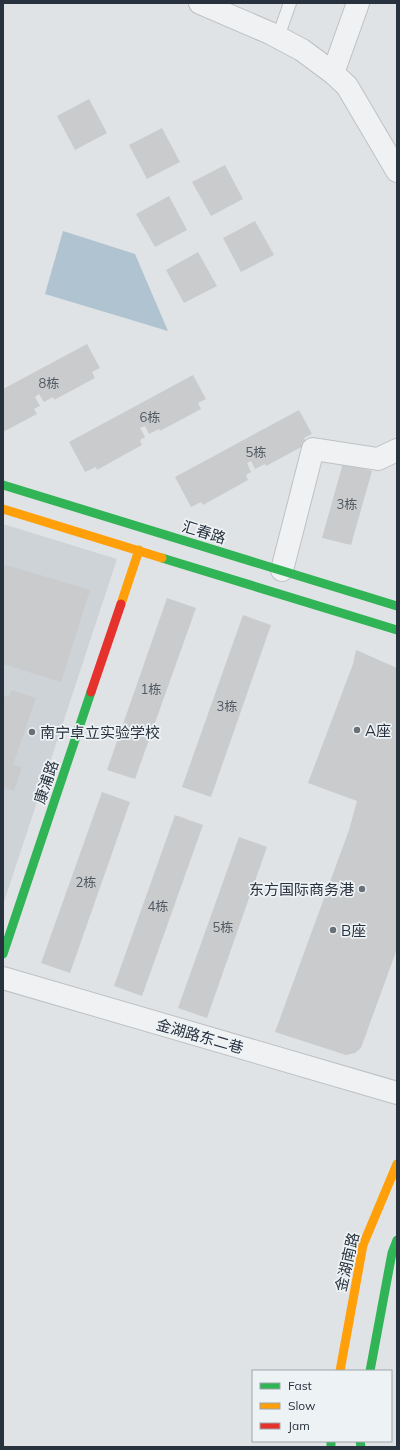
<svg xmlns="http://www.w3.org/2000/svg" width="400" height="1450" font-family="Mulish,'Noto Sans SC',sans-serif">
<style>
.built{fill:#ced3d8}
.water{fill:#afc3d0}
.building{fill:#c9cbcd}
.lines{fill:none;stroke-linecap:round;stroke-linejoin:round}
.lane-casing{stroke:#bec1c3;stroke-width:14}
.street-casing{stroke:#bec1c3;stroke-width:24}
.lane{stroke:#f0f1f2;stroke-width:12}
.street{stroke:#f0f1f2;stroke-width:22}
.fast{stroke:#30b455;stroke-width:9}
.slow{stroke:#ff9f0a;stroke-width:9}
.jam{stroke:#e5322d;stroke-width:9}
.poi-dot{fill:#687078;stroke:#edf2f5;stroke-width:1.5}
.labels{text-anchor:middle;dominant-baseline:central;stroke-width:3.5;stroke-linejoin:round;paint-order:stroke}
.number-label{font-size:13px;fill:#515962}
.street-label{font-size:15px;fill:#28323e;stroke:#edf2f5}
.poi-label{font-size:15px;fill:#28323e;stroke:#edf2f5;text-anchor:start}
</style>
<rect width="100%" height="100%" fill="#e0e3e5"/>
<path class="built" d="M3,524L117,559L3,905Z"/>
<path class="water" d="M63,231L135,254L168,331L45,294Z"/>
<path class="building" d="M89,99L107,133L75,150L57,116Z
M162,128L180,162L147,179L129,145Z
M225,165L243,199L211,216L192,182Z
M169,196L187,230L155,247L136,214Z
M255,221L274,255L241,272L223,238Z
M198,252L217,286L184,303L166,270Z
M87,344L100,368L92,372L95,378L54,400L53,397L44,402L39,394L35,397L40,406L34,409L37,414L3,432V389Z
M193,375L206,399L198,403L201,409L160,431L159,429L149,434L145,426L140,428L145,437L140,440L142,445L97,470L96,467L85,472L69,442Z
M299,410L312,434L304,438L307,444L266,466L265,464L255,469L251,461L247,463L251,472L246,475L248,480L203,505L201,502L191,507L175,477Z
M343,463L372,471L351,545L322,538Z
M3,564L90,590L61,682L3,664Z
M167,598L196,608L135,779L107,770Z
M243,615L271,625L211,797L182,787Z
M356,650L397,668V949L361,1048L355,1053L346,1055L275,1032L349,830L357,801L308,783L353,664Z
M11,690L36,698L13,765L22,767L14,791L5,788L3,794V695L9,697Z
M102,792L130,802L70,973L41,963Z
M175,815L203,825L142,996L114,986Z
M239,837L267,847L207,1018L178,1008Z"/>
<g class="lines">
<g class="lane-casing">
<path id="lane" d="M278,37L290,3"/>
</g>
<g class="street-casing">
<path id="street" d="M200,3L270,33L302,50L333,73L347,86L397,171
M333,73L358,3
M282,570L313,449L378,459L397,450
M3,978L397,1093"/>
</g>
<use href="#lane" class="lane"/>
<use href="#street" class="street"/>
<path class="fast" d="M3,485L397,606
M162,558L397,630
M3,954L91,692
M370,1371L392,1253L397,1240
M331,1441V1447
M360,1441L361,1447"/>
<path class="slow" d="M3,509L162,558
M121,604L139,550
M340,1371L363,1245L397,1164"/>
<path class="jam" d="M91,692L121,604"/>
</g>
<g class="poi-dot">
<circle cx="357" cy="730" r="4"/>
<circle cx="32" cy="732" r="4"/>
<circle cx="362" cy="889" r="4"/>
<circle cx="333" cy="930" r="4"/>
</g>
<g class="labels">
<g class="number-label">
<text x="49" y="383">8栋</text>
<text x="150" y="417">6栋</text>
<text x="256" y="452">5栋</text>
<text x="347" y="504">3栋</text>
<text x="151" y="689">1栋</text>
<text x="227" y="706">3栋</text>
<text x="86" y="882">2栋</text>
<text x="158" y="906">4栋</text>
<text x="223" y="927">5栋</text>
</g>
<g class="street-label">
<text transform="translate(204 532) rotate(17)">汇春路</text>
<text transform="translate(46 782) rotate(-71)">康浦路</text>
<text transform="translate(200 1036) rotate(16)">金湖路东二巷</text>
<text transform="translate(347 1262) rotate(-77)">金湖南路</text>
</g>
<g class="poi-label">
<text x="365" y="730">A座</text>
<text x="40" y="732">南宁卓立实验学校</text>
<text x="354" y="889" text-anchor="end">东方国际商务港</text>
<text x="341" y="930">B座</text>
</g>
</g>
<rect width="400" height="1450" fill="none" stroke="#28323e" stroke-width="8"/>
<rect x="252" y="1370" width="140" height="72" fill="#edf2f5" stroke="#9ea5ac"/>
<rect x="260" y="1383" width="20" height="6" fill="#30b455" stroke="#9ea5ac"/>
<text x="288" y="1390" font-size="12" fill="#28323e">Fast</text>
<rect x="260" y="1403" width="20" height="6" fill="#ff9f0a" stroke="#9ea5ac"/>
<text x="288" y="1410" font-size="12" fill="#28323e">Slow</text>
<rect x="260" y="1423" width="20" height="6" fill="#e5322d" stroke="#9ea5ac"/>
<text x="288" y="1430" font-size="12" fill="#28323e">Jam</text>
</svg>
